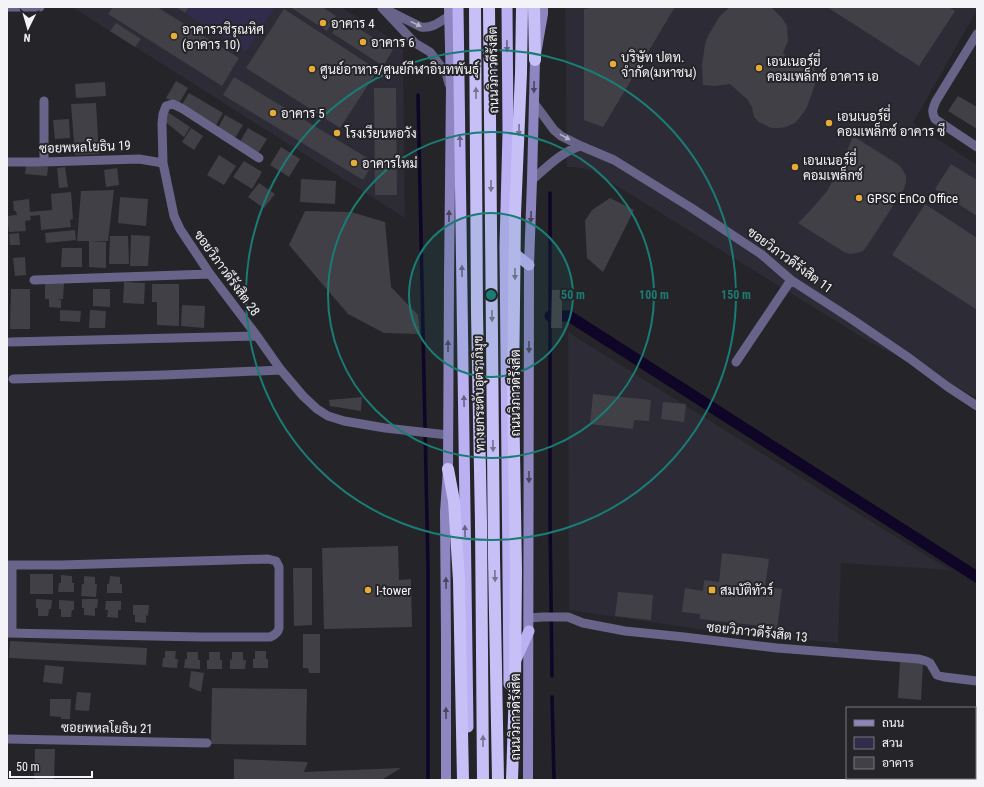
<svg xmlns="http://www.w3.org/2000/svg" width="984" height="787" font-family="'Roboto Condensed',Sarabun,sans-serif">
<style>
.built{fill:#2c2b36}
.green{fill:#312c4c}
.lines{fill:none;stroke-linecap:round;stroke-linejoin:round}
.stream{stroke:#0e0527;stroke-width:3.5}
.canal{stroke:#0e0527;stroke-width:11}
.building{fill:#404046}
.minor{stroke:#686388;stroke-width:9}
.secondary{stroke:#8e86c1;stroke-width:10}
.trunk{stroke:#bab0f2;stroke-width:11}
.motorway{stroke:#c7c0f7;stroke-width:12}
.motorway-bridge{stroke:#c7c0f7;stroke-width:12}
.oneway{fill:#b5b3c6}
.oneway2{fill:#686383}
.oneway3{fill:#49465e}
.oneway4{fill:#767290}
.ring{fill:none;stroke:#1a7c75;stroke-width:2}
.poi-dot{fill:#e7ac36;stroke:#242429;stroke-width:1.5}
.labels{text-anchor:middle;dominant-baseline:central;stroke-width:4;stroke-linejoin:round;paint-order:stroke}
.poi-label{font-size:13px;fill:#f4f4f8;stroke:#242429;text-anchor:start}
.street-label{font-size:13px;fill:#f4f4f8;stroke:#242429}
.centre{fill:#1a7c75;stroke:#242429;stroke-width:2}
.ring-label{font-size:12px;text-anchor:middle;font-weight:bold;fill:#1a7c75;stroke:#242429;stroke-width:4;stroke-linejoin:round;paint-order:stroke}
</style>
<rect width="100%" height="100%" fill="#242429"/>
<path class="built" d="M72,7H341L403,46L405,218Z
M565,7H977V10L913,123L977,165V394L975,397L868,341L591,170L574,167H567Z
M568,332L872,522L950,570L841,563L838,643L725,633L569,610Z"/>
<path class="green" d="M176,7H275L246,52Z"/>
<g class="lines">
<path class="stream" d="M418,95L428,568V780
M550,193V519L552,676
M552,697L554,780"/>
<path class="canal" d="M550,316H569L977,577"/>
</g>
<path class="building" d="M113,7H157L239,58L222,86L108,14Z
M176,7H189L185,13Z
M290,7H322L336,16L327,31Z
M596,7H675L603,127L584,120V9Z
M730,7H771L782,18L787,26L788,41L783,53L787,57L792,61L814,59L815,71V84L811,96L807,107L801,116L795,123L786,127L779,128H771L759,122L754,117L752,107L747,99L730,84L715,86L703,85L702,65L705,44L709,34L720,16Z
M827,7H949L955,11L919,66Z
M284,9L378,70L340,128L246,68Z
M342,18L393,50L383,66L332,33Z
M116,23L141,39L135,47L110,31Z
M234,77L374,162L363,180L223,95Z
M176,81L188,88L178,105L166,98Z
M105,82L106,96L76,98L75,84Z
M374,88H396L397,195H375Z
M189,93L223,113L215,127L181,106Z
M958,96L977,107V129L948,111Z
M96,103L99,154L75,155L71,104Z
M166,111L190,127L184,137L163,120Z
M225,115L243,125L235,138L218,128Z
M69,119L70,138L55,139L53,120Z
M191,128L203,136L194,150L182,142Z
M248,128L267,139L257,155L238,145Z
M853,136L899,165L903,170L906,176V182L904,189L867,246L863,251L857,253L850,254L844,252L798,223L810,211L827,191L841,166Z
M281,147L300,159L289,177L270,165Z
M219,155L236,166L224,185L207,175Z
M244,161L262,172L252,189L233,177Z
M951,164L977,180V216L935,189Z
M26,165L48,167L47,176L25,174Z
M65,167L68,187L59,188L57,168Z
M117,168L119,185L106,187L104,170Z
M301,179L336,181L335,204L300,202Z
M259,183L275,194L264,208L248,197Z
M114,190L108,241H77L81,191Z
M71,192L73,219L70,220L71,227L41,230L40,215L30,216L31,220L25,221L26,231L9,232L7,216L17,215L16,211H14L13,201L29,199L30,212L52,210L51,194Z
M120,197L148,199L146,226L118,223Z
M610,198L634,210L603,272L587,258L585,221L592,210Z
M925,204L977,238V310L892,255Z
M305,211L351,212L385,222L391,287L418,315L420,334L384,333L348,314L289,245Z
M75,230L76,240L46,243L45,233Z
M19,233L20,245H10L9,234Z
M131,235L150,236L148,266H130Z
M110,236H128L129,264H109Z
M89,241L106,242V268L89,267Z
M62,248H82V267H61Z
M25,257L26,275L15,276L13,258Z
M124,282L145,283L144,304L123,303Z
M45,283H64L63,299H57L61,300V308L49,307V299H45Z
M152,284H179V326L157,325V302H152Z
M11,289H30V329H10Z
M93,289H110V307L93,306Z
M552,290H562V328H551Z
M182,305L205,306L204,328L181,326Z
M60,310L81,311L80,322L60,321Z
M90,310L106,311L105,328H89Z
M593,394L651,400L649,421L634,420L633,429L590,424Z
M362,397L361,411L330,406L329,400Z
M663,402L686,404L684,422L661,419Z
M398,546L399,580L411,579L412,627L324,629L322,548Z
M722,553L769,559L765,587L782,589L777,630L760,628L761,626L700,619V614L682,612L685,588L703,591L704,580L719,582Z
M293,568H312V625L294,626Z
M30,574H53V594H30Z
M61,575L72,576V583H74V592H58L59,583H61Z
M84,576L95,577V584H97L96,597L81,596L82,584H84Z
M110,576L120,577V584H122V593H107V584H109Z
M618,592L653,595L651,620L615,616Z
M36,599L52,600L51,609H49L48,616H38V608H36Z
M82,599H98L97,608H95V616L84,615V608H82Z
M59,600L74,601V610H72L71,617H61V609H59Z
M106,601H121V610H118V618L107,617L108,610H105Z
M133,605H149L148,616L146,615V623L135,622V615H133Z
M303,634H320V673H309L308,668H303Z
M10,641L147,648L146,665L9,658Z
M165,651H176L175,659H178L177,668L162,667L163,658H165Z
M255,651H266V659H268V668H253V659H255Z
M187,652H198V660H200V669L184,668L185,659H187Z
M209,652H220V660H222V669H207V660H209Z
M232,652H243V660H246L245,669H230V659L232,660Z
M900,661L923,663L921,700L898,698Z
M45,665L64,667L62,684L43,682Z
M191,671L204,673L201,692L189,687Z
M212,688L307,689L306,745L211,744Z
M77,692L91,693L89,711L75,710Z
M50,699H71L70,719H61V717L50,716Z
M35,749H55L54,780H34Z
M234,759L308,762L304,772L401,768L383,779V780H234Z"/>
<g class="lines">
<path class="minor" d="M7,7H40
M382,8L415,43L430,52L446,73L449,84
M387,10L421,27C432,29 441,21 449,16
M977,34L936,101C933,108 931,112 935,119L977,147
M534,103L554,130L561,136L581,146L614,160L690,207L761,254L791,280L850,318L909,358L948,387L977,406
M259,158L183,109L173,104L166,106L163,114L162,124L163,163L174,216L180,229L210,274L257,336L281,370L303,396L317,409L328,416L344,421L385,428L448,435
M7,162H44L139,159L163,163
M44,162V101
M532,180C548,166 561,152 581,146
M34,280L210,274
M10,342L257,336
M736,362L791,280
M13,379L164,375L281,370
M7,565H61L268,559L276,561L279,567V628C278,633 275,635 270,637H201L7,633
M528,618L543,617H568L583,623L625,631L684,637L777,648L919,659L926,661L930,663L937,675L944,677L977,681
M12,633V565
M7,739L207,743"/>
<path class="secondary" d="M446,780V638L445,512L448,469L449,279L451,88L449,7
M528,780L529,265L532,180L535,60L543,14V7"/>
<path class="trunk" d="M458,7L468,727
M507,7L508,133L505,246L509,684
M509,249L529,265
M515,662L529,631"/>
<path class="motorway" d="M475,7L477,313L481,523L483,780
M489,7L494,557L498,780
M534,7L535,60
M448,469L454,501L459,580L463,780"/>
<path class="motorway-bridge" d="M512,780L515,687L516,570L513,393L515,214L521,73L522,7"/>
</g>
<defs><path id="oneway-solid" d="M-6-.8H1V-3.2L6.5 0L1 3.2V.8H-6Z"/></defs>
<g class="oneway">
<use href="#oneway-solid" transform="translate(416 24) rotate(26)"/>
<use href="#oneway-solid" transform="translate(565 137) rotate(29)"/>
</g>
<g class="oneway2">
<use href="#oneway-solid" transform="translate(507 46) rotate(89)"/>
<use href="#oneway-solid" transform="translate(460 141) rotate(-91)"/>
<use href="#oneway-solid" transform="translate(462 271) rotate(-91)"/>
<use href="#oneway-solid" transform="translate(464 401) rotate(-91)"/>
<use href="#oneway-solid" transform="translate(465 531) rotate(-91)"/>
</g>
<g class="oneway3">
<use href="#oneway-solid" transform="translate(534 87) rotate(91)"/>
<use href="#oneway-solid" transform="translate(449 216) rotate(-89)"/>
<use href="#oneway-solid" transform="translate(531 217) rotate(92)"/>
<use href="#oneway-solid" transform="translate(448 346) rotate(-90)"/>
<use href="#oneway-solid" transform="translate(529 347) rotate(90)"/>
<use href="#oneway-solid" transform="translate(529 477) rotate(90)"/>
<use href="#oneway-solid" transform="translate(446 583) rotate(-91)"/>
<use href="#oneway-solid" transform="translate(446 713) rotate(-90)"/>
</g>
<g class="oneway4">
<use href="#oneway-solid" transform="translate(476 93) rotate(-90)"/>
<use href="#oneway-solid" transform="translate(519 130) rotate(92)"/>
<use href="#oneway-solid" transform="translate(491 186) rotate(90)"/>
<use href="#oneway-solid" transform="translate(515 274) rotate(90)"/>
<use href="#oneway-solid" transform="translate(492 316) rotate(89)"/>
<use href="#oneway-solid" transform="translate(493 446) rotate(89)"/>
<use href="#oneway-solid" transform="translate(495 576) rotate(89)"/>
<use href="#oneway-solid" transform="translate(483 741) rotate(-90)"/>
</g>
<circle cx="491" cy="295" r="82" fill="#1a7c75" fill-opacity=".12"/>
<g class="ring">
<circle cx="491" cy="295" r="82"/>
<circle cx="491" cy="295" r="163"/>
<circle cx="491" cy="295" r="245"/>
</g>
<g class="poi-dot">
<circle cx="323" cy="23" r="4"/>
<circle cx="174" cy="36" r="4"/>
<circle cx="363" cy="42" r="4"/>
<circle cx="613" cy="64" r="4"/>
<circle cx="759" cy="68" r="4"/>
<circle cx="312" cy="69" r="4"/>
<circle cx="273" cy="113" r="4"/>
<circle cx="829" cy="123" r="4"/>
<circle cx="337" cy="133" r="4"/>
<circle cx="354" cy="163" r="4"/>
<circle cx="795" cy="167" r="4"/>
<circle cx="859" cy="198" r="4"/>
<circle cx="368" cy="590" r="4"/>
<rect x="708" y="586" width="8" height="8" rx="2"/>
</g>
<g class="labels">
<g class="poi-label">
<text x="331" y="23">อาคาร 4</text>
<text x="182" y="29">อาคารวชิรุณหิศ<tspan x="182" dy="15">(อาคาร 10)</tspan></text>
<text x="371" y="42">อาคาร 6</text>
<text x="621" y="57">บริษัท ปตท.<tspan x="621" dy="15">จำกัด(มหาชน)</tspan></text>
<text x="767" y="61">เอนเนอร์ยี่<tspan x="767" dy="15">คอมเพล็กซ์ อาคาร เอ</tspan></text>
<text x="320" y="69">ศูนย์อาหาร/ศูนย์กีฬาอินทพันธุ์</text>
<text x="281" y="113">อาคาร 5</text>
<text x="837" y="116">เอนเนอร์ยี่<tspan x="837" dy="15">คอมเพล็กซ์ อาคาร ซี</tspan></text>
<text x="345" y="133">โรงเรียนหอวัง</text>
<text x="803" y="160">เอนเนอร์ยี่<tspan x="803" dy="15">คอมเพล็กซ์</tspan></text>
<text x="362" y="163">อาคารใหม่</text>
<text x="867" y="198">GPSC EnCo Office</text>
<text x="376" y="590">I-tower</text>
<text x="720" y="590">สมบัติทัวร์</text>
</g>
<g class="street-label">
<text transform="translate(493 70) rotate(-91)">ถนนวิภาวดีรังสิต</text>
<text transform="translate(85 147) rotate(-2)">ซอยพหลโยธิน 19</text>
<text transform="translate(790 260) rotate(36)">ซอยวิภาวดีรังสิต 11</text>
<text transform="translate(227 273) rotate(54)">ซอยวิภาวดีรังสิต 28</text>
<text transform="translate(515 393) rotate(-90)">ถนนวิภาวดีรังสิต</text>
<text transform="translate(479 394) rotate(-91)">ทางยกระดับอุตราภิมุข</text>
<text transform="translate(757 632) rotate(6)">ซอยวิภาวดีรังสิต 13</text>
<text transform="translate(515 717) rotate(-90)">ถนนวิภาวดีรังสิต</text>
<text transform="translate(107 728) rotate(1)">ซอยพหลโยธิน 21</text>
</g>
</g>
<circle cx="491" cy="295" r="6" class="centre"/>
<g class="ring-label">
<text x="573" y="299">50 m</text>
<text x="654" y="299">100 m</text>
<text x="736" y="299">150 m</text>
</g>
<rect width="984" height="787" fill="none" stroke="#f4f4f8" stroke-width="16"/>
<rect x="846" y="707" width="130" height="72" fill="#242429" stroke="#77777c"/>
<rect x="854" y="720" width="20" height="6" fill="#8e86c1" stroke="#77777c"/>
<text x="882" y="727" font-size="12" fill="#f4f4f8">ถนน</text>
<rect x="854" y="737" width="20" height="12" fill="#312c4c" stroke="#77777c"/>
<text x="882" y="747" font-size="12" fill="#f4f4f8">สวน</text>
<rect x="854" y="757" width="20" height="12" fill="#404046" stroke="#77777c"/>
<text x="882" y="767" font-size="12" fill="#f4f4f8">อาคาร</text>
<g transform="translate(28 28) rotate(185)" stroke="#242429" stroke-width="3" paint-order="stroke">
<path d="M0-3L7 15L0 10L-7 15Z" fill="#f4f4f8"/>
<text y="-6" font-size="11" font-weight="bold" text-anchor="middle" fill="#f4f4f8">N</text>
</g>
<path d="M10 771v6h82v-6" fill="none" stroke="#f4f4f8" stroke-width="2"/>
<text x="16" y="771" font-size="12" fill="#f4f4f8" stroke="#242429" stroke-width="3" paint-order="stroke">50 m</text>
</svg>
